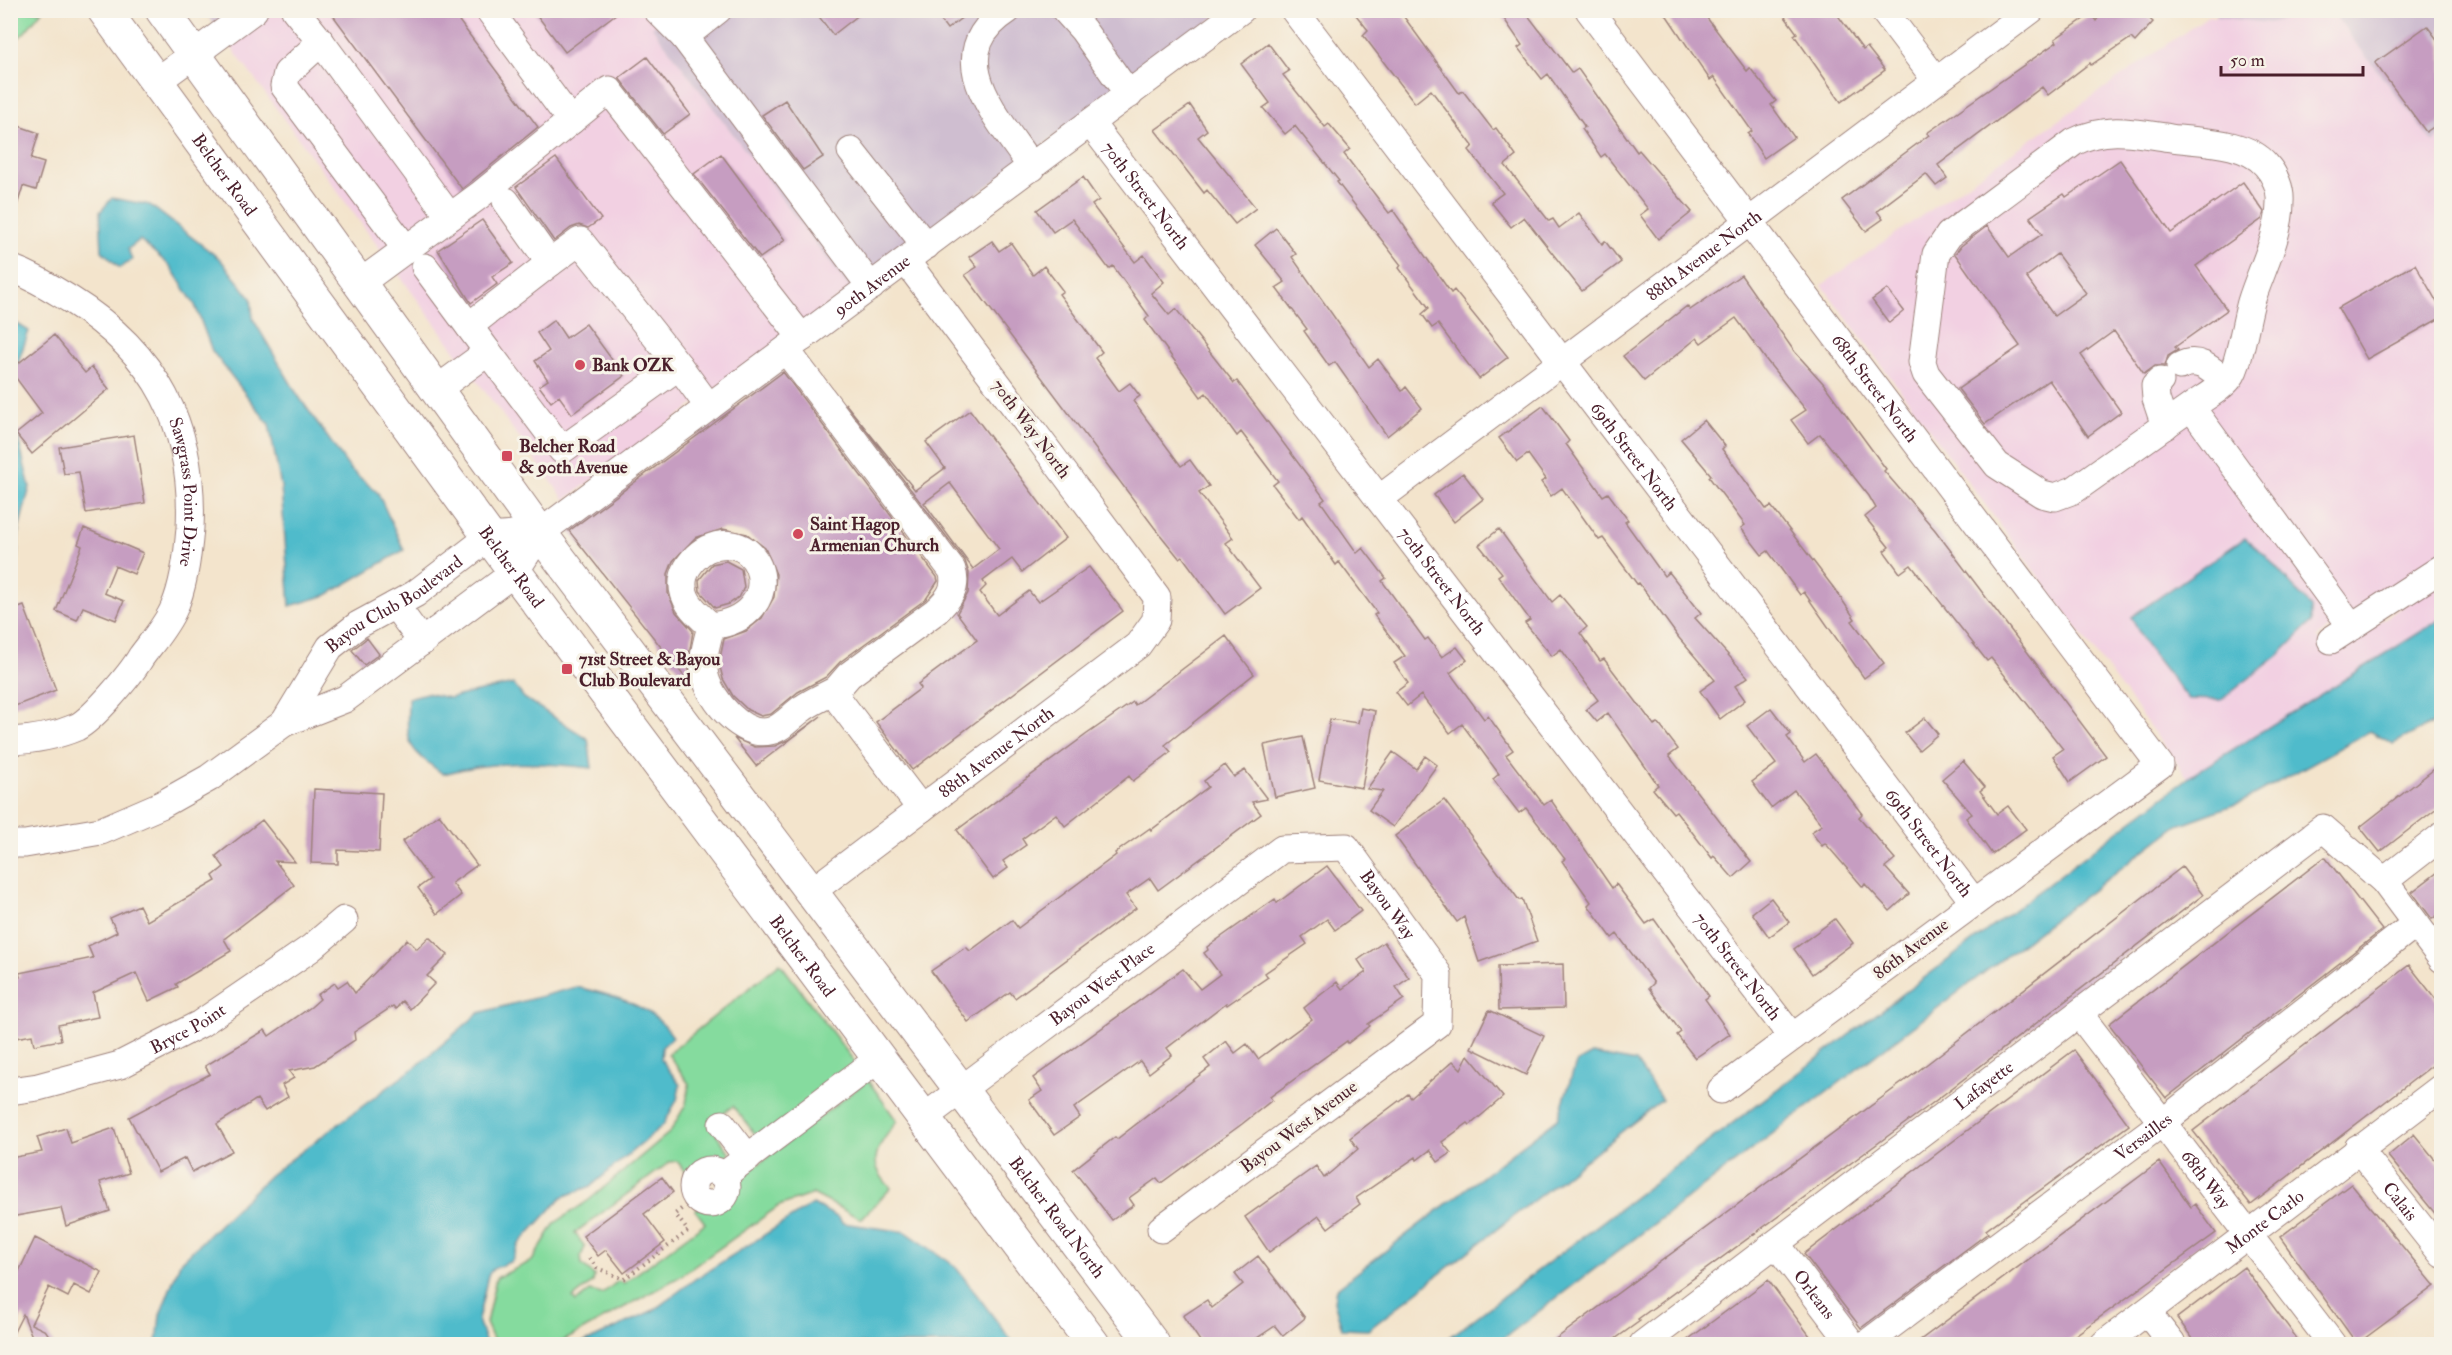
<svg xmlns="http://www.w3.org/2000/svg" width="2452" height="1355" font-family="'IM FELL Double Pica',serif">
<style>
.built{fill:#f2d0e2}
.industrial{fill:#cfbed0}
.green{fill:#85db9e;stroke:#687d64;stroke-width:1.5}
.water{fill:#4fbbcb;stroke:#4c6d7b;stroke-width:1.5}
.building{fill:#c69dc1;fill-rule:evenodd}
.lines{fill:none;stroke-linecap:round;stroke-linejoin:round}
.minor-casing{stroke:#9e827c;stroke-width:29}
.major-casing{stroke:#9e827c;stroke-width:35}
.path{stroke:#9e827c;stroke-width:4;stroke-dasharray:1.5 4.5;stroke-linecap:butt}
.minor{stroke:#fff;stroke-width:27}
.major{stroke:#fff;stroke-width:33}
.poi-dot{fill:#d1495b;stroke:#f7f3e8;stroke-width:2}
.labels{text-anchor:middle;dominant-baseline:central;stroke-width:6;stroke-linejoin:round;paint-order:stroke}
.street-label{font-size:18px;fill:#4a1f2b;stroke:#f7f3e8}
.poi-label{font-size:18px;font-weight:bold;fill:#4a1f2b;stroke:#f7f3e8;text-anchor:start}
</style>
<rect width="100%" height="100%" fill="#f7f3e8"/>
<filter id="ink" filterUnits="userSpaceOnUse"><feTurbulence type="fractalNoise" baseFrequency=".0167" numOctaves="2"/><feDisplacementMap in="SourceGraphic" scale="12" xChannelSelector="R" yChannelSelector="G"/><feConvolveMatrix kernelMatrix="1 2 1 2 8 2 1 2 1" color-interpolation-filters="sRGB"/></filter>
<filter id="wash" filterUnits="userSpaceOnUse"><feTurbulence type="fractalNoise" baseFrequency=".008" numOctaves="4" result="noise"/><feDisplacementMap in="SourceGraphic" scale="24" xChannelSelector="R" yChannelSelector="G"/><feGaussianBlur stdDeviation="1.35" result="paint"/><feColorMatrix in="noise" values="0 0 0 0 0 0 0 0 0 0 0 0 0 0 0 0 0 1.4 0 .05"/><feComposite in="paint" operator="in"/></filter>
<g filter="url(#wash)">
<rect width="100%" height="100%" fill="#f3e4cc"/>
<path class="built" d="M269,11H673L652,27L850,289L565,500L228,43Z
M2317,11H2331L2433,143L2441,136L2442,554L2317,637L2329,655L2441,581V619L2188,778L1822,285L2208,16L2269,23Z"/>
<path class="industrial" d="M673,10L1223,11L850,289L652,27Z
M204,11H269L228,43Z
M2217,11V10L2317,11L2269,23L2216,17Z
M2331,11H2441V136L2433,143Z"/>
<path class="green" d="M11,10L42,11L24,33L11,44Z
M780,963L857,1065L763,1135L755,1134L733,1106L709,1124L730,1153L721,1165C708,1162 695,1163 689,1177L677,1161L670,1162L575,1233L585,1247L581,1256L582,1265L594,1275L593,1282L573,1298L576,1302L590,1291L602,1294L618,1281L624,1283L705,1223L695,1210L699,1207C718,1216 731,1201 734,1183L868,1080L897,1121C878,1147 864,1161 891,1188L861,1219L813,1194L779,1206L679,1277L558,1344H495L486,1323L496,1278L532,1261L555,1223L589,1200L670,1132L686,1104L689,1084L668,1054Z"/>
<path class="water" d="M112,198L150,205L220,259L251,298L253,319L297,394L350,469L378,493L404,550L327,595L290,606L281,487L269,424L212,351L195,305L170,266L140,240L128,249L132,260L120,268L102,251L100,212Z
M11,320L29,331L11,382Z
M10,422L17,435L30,487L19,528L16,571L11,576Z
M2245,538L2265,555L2311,607V623L2280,654L2221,700L2188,699L2146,645L2131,617Z
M2441,619V719L2393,744L2370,731L2244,801L2178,825L1496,1344H1441L2192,775Z
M513,684L524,698L588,739L592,768C541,762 492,760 443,774C404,746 407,744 408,698L426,693L449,698Z
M576,987C612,995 652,1004 673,1037L662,1047L661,1059L680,1085L677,1100L663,1125L591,1186L562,1197L519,1244L512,1261L493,1269L488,1275L478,1320L486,1344H157L160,1315L180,1263L270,1175L418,1065L479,1013Z
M1592,1054L1636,1062L1662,1100L1368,1330L1342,1329L1334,1301L1336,1289L1558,1118L1576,1063Z
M813,1204L839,1218L842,1223L906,1232L955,1266L1014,1344H581L654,1310L695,1279Z"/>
<g id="blocks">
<path class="building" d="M329,10H451L538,127L462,189Z
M533,10H621L565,52Z
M814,10H865L833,35Z
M933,10H972L947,29Z
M1352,10H1399L1459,93L1463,91L1493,130L1496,128L1516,156L1505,165L1549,221L1553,219L1559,228L1579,213L1602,244L1605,241L1621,262L1582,291L1524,217L1511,227L1491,202L1503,193L1469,150L1473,146L1431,90L1415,103L1363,35L1368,30Z
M1498,10H1524L1572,73L1578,69L1637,152L1639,150L1692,212L1658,239L1640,215L1648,209L1605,154L1601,157L1582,129L1585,127L1548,74L1542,79L1518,48L1522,45Z
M1663,10H1701L1747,71L1750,68L1776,101L1771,105L1794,137L1764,158L1748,134L1752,131L1714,77L1710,80Z
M1780,10H1834L1863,50L1867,47L1885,70L1841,102L1794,35L1797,33Z
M2104,10H2140L2153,22L2135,42L2131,38L2091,65L2090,63L2048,95L2042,87L1938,165L1947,178L1936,186L1926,174L1877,211L1883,219L1866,231L1842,200L1929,135L1927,133L2057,42L2055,39L2091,14L2096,21Z
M2427,26L2442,46V121L2426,132L2375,63Z
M1268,43L1289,71L1283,75L1325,127L1329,124L1350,149L1344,154L1389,213L1393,210L1451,293L1454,290L1508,357L1479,379L1438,324L1432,328L1422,314L1429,308L1399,268L1401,265L1337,182L1339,181L1295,126L1285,134L1263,108L1270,103L1241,64Z
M647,57L690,114L663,134L619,78Z
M785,100L823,157L803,170L762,115Z
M1190,105L1207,130L1198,137L1256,208L1235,224L1207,190L1204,193L1155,130Z
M10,123L39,133L31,159L44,163L36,190L23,186L14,215L10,214Z
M721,154L785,240L760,258L694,174Z
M556,158L601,219L588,228L579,225L571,228L554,241L516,187Z
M2120,160L2171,233L2243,182L2264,212L2262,219L2196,266L2227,310L2175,347L2178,350L2168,356L2165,366H2155L2144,374L2114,331L2081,355L2121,412L2088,436L2049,380L1985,424L1958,389L2020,346L1955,254L1961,246L1987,226L2009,257L2042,234L2030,217L2064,194L2066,197ZM2057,254L2086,293L2054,316L2026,277Z
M1083,177L1099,200L1092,205L1135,262L1144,255L1164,282L1151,293L1169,315L1176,309L1234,383L1237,381L1325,499L1321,502L1357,553L1363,548L1386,578L1382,581L1425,640L1428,638L1442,657L1457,647L1467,660L1450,673L1484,719L1488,716L1513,750L1506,755L1544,805L1551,800L1612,888L1616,884L1646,924L1654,919L1709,996L1705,999L1730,1034L1695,1058L1677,1035L1681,1032L1649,988L1654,983L1617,934L1612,938L1588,905L1591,902L1562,861L1565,859L1526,808L1519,813L1493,779L1499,774L1462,724L1450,733L1421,695L1407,706L1396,692L1408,683L1394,663L1405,656L1374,615L1377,613L1339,562L1336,565L1302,516L1299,519L1273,485L1278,481L1241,432L1237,436L1206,393L1201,397L1145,320L1149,316L1113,266L1109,269L1072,219L1053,232L1037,210Z
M482,220L513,263L492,277L497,284L471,303L438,250Z
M1276,228L1296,254L1292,257L1369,367L1378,359L1402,391L1406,387L1422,408L1387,436L1335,362L1329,366L1304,331L1307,329L1276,288L1285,282L1255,245Z
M992,241L999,251L1011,243L1033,275L1044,266L1063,291L1059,294L1102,352L1095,358L1119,391L1130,383L1140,396L1133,401L1181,466L1190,460L1209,486L1199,493L1233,538L1226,543L1260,588L1225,614L1182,556L1179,558L1154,527L965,275L977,267L969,257Z
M2415,264L2442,311V317L2367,359L2338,308Z
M1741,275L1794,351L1823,383L1886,469L1884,471L1935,530L2106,756L2070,782L2053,756L2063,749L1991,658L1987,661L1911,565L1900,573L1884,551L1889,547L1865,517L1876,508L1869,496L1820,434L1808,443L1791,420L1806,410L1767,361L1736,318L1701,343L1697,338L1644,381L1623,356L1687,306L1690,310Z
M1887,289L1904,311L1889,323L1872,300Z
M554,320L566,338L586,324L624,376L572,414L559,396L551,402L539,386L548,380L535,361L549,351L537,333Z
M54,335L85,373L92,367L109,389L32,454L16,434L42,413L10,370Z
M783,372L937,577L938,581L926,599L840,662L826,677L798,692L771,714L761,716L748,710L733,696L723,679L719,663L724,639L746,631L762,618L774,597L776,574L765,548L747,534L723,529L695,538L673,561L668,574V593L676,612L693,631L688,662L691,685L569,531Z
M845,403L915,490L945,468L926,442L970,410L1066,538L1022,572L1012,559L983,581L986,586L980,592L997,615L1029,591L1038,602L1089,567L1123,611L912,770L876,722L921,688L918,684L977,640L957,613L968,593L969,573L965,561ZM950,483L999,549L973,569L924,503Z
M1543,406L1569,441L1566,444L1603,496L1608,493L1628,520L1625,522L1664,576L1669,572L1701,613L1695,618L1748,677L1735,686L1745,700L1720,719L1700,691L1715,680L1679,638L1639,583L1637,584L1603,538L1599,540L1562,488L1551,496L1541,482L1546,479L1528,454L1517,462L1499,438Z
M1704,420L1725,446L1722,449L1766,509L1771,506L1836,591L1855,619L1852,621L1884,663L1864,678L1804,592L1800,595L1768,551L1762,555L1741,528L1745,525L1709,477L1711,475L1681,439Z
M134,435L145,503L86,513L79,472L64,474L59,447Z
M1463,473L1483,499L1454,522L1434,495Z
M84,528L143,553L134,574L115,566L104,593L124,601L116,620L83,607L77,620L56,611L82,546L78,544Z
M1499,529L1552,602L1560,595L1587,627L1580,633L1600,661L1604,659L1654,725L1658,723L1678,749L1669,756L1751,862L1733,878L1714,856L1712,858L1676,811L1673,813L1653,789L1658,785L1608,713L1597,722L1586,709L1598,700L1561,649L1552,656L1525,623L1530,620L1498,576L1502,573L1479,545Z
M726,561L741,569L744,587L740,596L729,604L715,608L700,591L699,580L712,564Z
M24,606L56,690L10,708V611Z
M1226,636L1254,674L1165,745L1171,752L1133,781L1129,776L1065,826L1056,814L1022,839L1026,845L1003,861L1008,868L993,879L957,830L1087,734L1133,702L1135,705Z
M367,638L379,654L364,665L352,650Z
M1361,708L1375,711L1362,788L1319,780L1330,719L1358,723Z
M1771,708L1791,734L1787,737L1805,762L1816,754L1862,814L1859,817L1895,859L1885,867L1909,894L1890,911L1865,884L1863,887L1825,843L1822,846L1811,832L1822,825L1794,790L1771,808L1752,782L1776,764L1747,726Z
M821,716L756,766L734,738L755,747L775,746L788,740Z
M1925,718L1938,734L1919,750L1905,733Z
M1303,737L1315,788L1275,797L1264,745Z
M1393,752L1416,769L1425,756L1437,765L1393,827L1369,810L1383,791L1367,789Z
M1963,761L1985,787L1980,791L1997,814L2008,806L2026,829L1992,854L1966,818L1972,814L1942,779Z
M2442,763V804L2380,852L2360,827Z
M1225,765L1234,777L1245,770L1267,799L1252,802L1261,814L1158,890L1150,878L1126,895L1136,908L1015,998L1010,992L968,1022L931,971L966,947L970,951L1012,920L1018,928L1116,855L1115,853L1150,828L1151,830L1208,787L1204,781Z
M314,789L382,793L379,852L338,850V864L311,863Z
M1444,800L1519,900L1522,899L1537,941L1479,962L1464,917L1457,922L1395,836Z
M439,814L477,865L452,883L461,895L437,914L418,888L430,879L402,842Z
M262,820L295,862L275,861L294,885L224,939L231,951L176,984L178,987L149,1001L136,973L93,993L98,1017L58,1025L61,1040L34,1045L32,1035L10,1039V979L20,977L19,973L93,958L88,946L117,932L110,918L139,905L147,921L216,881L213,876L224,867L216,856Z
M2325,857L2382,930L2166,1098L2109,1024Z
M1327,866L1361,911L1335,930L1327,919L1302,937L1307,944L1265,973L1268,977L1227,1005L1226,1003L1167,1048L1172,1055L1149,1073L1140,1061L1074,1108L1080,1117L1054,1135L1029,1100L1042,1091L1033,1078L1183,969L1200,989L1220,974L1204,953L1208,950L1207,947L1275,899L1277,903Z
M2182,867L2203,895L1926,1108L1638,1319L1640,1321L1608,1344H1549L1918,1071Z
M2442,869V912L2432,919L2412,892Z
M1771,898L1789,922L1769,937L1752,913Z
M1835,919L1853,943L1812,974L1794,949Z
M429,937L448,955L427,976L435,983L410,1009L402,1001L396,1009L393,1006L354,1032L355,1040L315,1066L289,1071L294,1078L282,1085L288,1097L265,1111L257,1099L217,1124L232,1151L192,1172L185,1158L158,1172L129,1117L210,1074L205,1066L265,1030L269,1036L311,1007L320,999L317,995L335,983L338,987L347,981L355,993L407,939L417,949Z
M1384,942L1409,978L1396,987L1404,999L1368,1024L1370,1026L1348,1043L1347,1041L1270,1097L1272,1100L1242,1124L1161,1183L1157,1178L1129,1198L1134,1205L1112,1220L1073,1170L1115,1137L1117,1139L1210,1067L1204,1059L1226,1041L1235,1053L1247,1044L1258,1059L1312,1019L1304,1008L1337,982L1342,989L1366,972L1358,960Z
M1563,964L1564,1008L1499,1010L1498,966Z
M2409,965L2442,1007V1058L2251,1205L2193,1131Z
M1489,1010L1544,1036L1526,1075L1471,1048Z
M2074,1050L2129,1125L1986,1230L1988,1233L1861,1328L1804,1254Z
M1468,1055L1503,1097L1470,1125L1468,1123L1442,1142L1451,1153L1438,1162L1430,1150L1417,1160L1416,1157L1356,1198L1360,1204L1328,1228L1319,1216L1269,1252L1245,1217L1316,1166L1324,1178L1358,1149L1350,1138L1408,1094L1411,1098L1453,1061L1461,1069Z
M66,1128L71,1143L114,1128L129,1173L100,1182L110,1211L66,1226L61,1208L10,1217V1158L42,1152L37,1137Z
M2414,1134L2442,1168V1222L2388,1156Z
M2159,1162L2191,1207L2195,1204L2216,1233L2063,1344H1915Z
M662,1177L673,1192L644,1214L665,1242L624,1273L606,1250L598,1256L583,1236Z
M2351,1184L2435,1286L2357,1344L2280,1237Z
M35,1238L102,1272L91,1294L74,1285L68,1297L49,1287L31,1324L46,1331L54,1344H35L23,1314L10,1340V1290Z
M1258,1256L1305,1318L1283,1336L1275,1326L1248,1344H1202L1183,1316L1207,1300L1212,1308L1243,1284L1235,1274Z
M2244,1267L2301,1344H2197L2177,1318Z
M1768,1280L1816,1344H1682L1740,1301Z"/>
</g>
</g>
<g filter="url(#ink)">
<use href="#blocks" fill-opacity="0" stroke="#9e827c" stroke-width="1.5"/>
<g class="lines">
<g class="minor-casing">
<g id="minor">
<path d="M295,10L321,42L287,73L284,86L406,249"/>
<path d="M489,10L571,121"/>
<path d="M657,10L684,37"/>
<path d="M718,10L684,37L871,287"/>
<path d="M1008,10C937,56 999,118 1032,168"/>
<path d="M1065,10L1083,30L1129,95"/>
<path id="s1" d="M1294,10L1974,902"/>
<path id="s2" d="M1589,10L2160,765L1721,1090"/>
<path d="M1883,10L1936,80"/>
<path d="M321,42L450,217"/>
<path d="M156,82L254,10"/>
<path id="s3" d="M1091,124L1792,1037"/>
<path d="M851,151L926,246"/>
<path d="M425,267L488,352L436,390"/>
<path id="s4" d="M10,268C33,276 51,288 71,300C156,353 195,427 190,528C188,553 184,585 174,608C167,625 152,642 141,657C131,674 93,719 77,727C56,736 32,740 10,741"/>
<path d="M360,283L480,195L609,90L802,338"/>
<path d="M469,326L550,263"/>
<path d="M786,350L952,570C958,588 949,599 936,611L849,675L836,690L840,702L921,809"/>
<path d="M488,352L562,450L679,366L580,241L550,263L506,201"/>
<path d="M679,366L709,407"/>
<path d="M2180,366C2198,356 2212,370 2225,381"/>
<path d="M2160,381L2155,386L2156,399L2165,426"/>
<path d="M2191,407C2203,398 2221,389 2230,377C2239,366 2246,319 2251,302C2261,270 2280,236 2280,202C2281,189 2275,175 2266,165C2246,141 2200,142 2171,138C2137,133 2106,125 2074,142L1949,235L1936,254L1922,362L1926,374L1997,465L2042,494L2055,497L2074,490L2191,407L2352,627"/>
<path id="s5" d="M1379,499L2031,10"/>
<path d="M395,605L422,642"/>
<path d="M711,626C792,616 763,523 707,549C697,554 687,565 684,576C678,598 696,613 711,626C707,642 701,659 705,676C711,700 742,738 770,731C783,728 792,715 803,708C813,701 825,696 836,690"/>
<path d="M2331,640L2442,568"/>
<path id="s6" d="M284,723L330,647L358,625L415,594L489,537L540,533"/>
<path id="s7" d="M10,844H25L101,831L161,805L209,778L284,723L345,699L515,572L540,533L1241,10"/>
<path d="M2384,881L2442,836"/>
<path id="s8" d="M811,892L1138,645L1156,620L1157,597L906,261"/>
<path id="s9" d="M2080,1015L2332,1344"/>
<path id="s10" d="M10,1091L38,1087L120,1065L200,1024L311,948L344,920"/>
<path id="s11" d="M922,1119L1282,849L1346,847L1438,974L1437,1024L1161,1229"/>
<path d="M722,1124L748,1158"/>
<path id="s12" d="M2358,1148L2442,1254"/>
<circle cx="710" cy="1187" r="17"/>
<path d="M723,1176L877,1060"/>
<path id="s13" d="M1777,1245L1852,1344"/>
<path d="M2147,1312L2172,1344"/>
<path id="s14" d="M1643,1344L2323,828L2384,881L2442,959"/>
<path id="s15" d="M1866,1344L2163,1122L2415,924"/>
<path id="s16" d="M2104,1344L2442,1087"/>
</g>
</g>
<g class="major-casing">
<g id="major">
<path id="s17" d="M104,10L515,572L1093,1344"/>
<path id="s18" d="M162,10L540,533L1153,1344"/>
</g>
</g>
<path class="path" d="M589,1258L597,1268L624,1279L688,1231L675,1214L696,1197"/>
<use href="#minor" class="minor"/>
<use href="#major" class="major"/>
</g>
</g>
<g class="poi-dot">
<circle cx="580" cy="365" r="6"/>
<rect x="501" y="450" width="12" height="12" rx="3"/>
<circle cx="798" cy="534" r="6"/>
<rect x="561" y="663" width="12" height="12" rx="3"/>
</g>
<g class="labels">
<g class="street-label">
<text stroke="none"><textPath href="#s17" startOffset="204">Belcher Road</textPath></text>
<text stroke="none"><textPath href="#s3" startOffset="90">70th Street North</textPath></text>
<text stroke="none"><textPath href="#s5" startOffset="406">88th Avenue North</textPath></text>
<text stroke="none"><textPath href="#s7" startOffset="1044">90th Avenue</textPath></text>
<text stroke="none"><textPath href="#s2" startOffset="474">68th Street North</textPath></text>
<text transform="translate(1031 429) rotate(53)">70th Way North</text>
<text stroke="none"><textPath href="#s1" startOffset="561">69th Street North</textPath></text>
<text stroke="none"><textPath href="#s4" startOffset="304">Sawgrass Point Drive</textPath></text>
<text stroke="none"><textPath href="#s17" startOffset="690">Belcher Road</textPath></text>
<text stroke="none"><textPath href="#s3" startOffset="576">70th Street North</textPath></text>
<text stroke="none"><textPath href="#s6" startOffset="166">Bayou Club Boulevard</textPath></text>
<text stroke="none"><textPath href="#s8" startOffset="232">88th Avenue North</textPath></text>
<text stroke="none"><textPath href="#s1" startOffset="1047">69th Street North</textPath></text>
<text stroke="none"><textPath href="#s11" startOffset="585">Bayou Way</textPath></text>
<text transform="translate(1911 949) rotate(-37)">86th Avenue</text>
<text stroke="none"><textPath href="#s17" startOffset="1176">Belcher Road</textPath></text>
<text stroke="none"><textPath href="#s3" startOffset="1062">70th Street North</textPath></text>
<text stroke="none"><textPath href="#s11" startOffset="225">Bayou West Place</textPath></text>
<text stroke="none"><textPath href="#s10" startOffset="190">Bryce Point</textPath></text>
<text stroke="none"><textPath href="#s14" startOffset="428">Lafayette</textPath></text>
<text transform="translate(1299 1127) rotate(-37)">Bayou West Avenue</text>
<text stroke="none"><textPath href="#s15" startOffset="346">Versailles</textPath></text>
<text stroke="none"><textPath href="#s9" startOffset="207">68th Way</textPath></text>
<text stroke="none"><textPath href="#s12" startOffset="68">Calais</textPath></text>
<text stroke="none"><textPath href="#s18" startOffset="1503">Belcher Road North</textPath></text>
<text stroke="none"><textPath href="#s16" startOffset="202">Monte Carlo</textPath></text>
<text stroke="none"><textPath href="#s13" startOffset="62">Orleans</textPath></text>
</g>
<g class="poi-label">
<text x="592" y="365">Bank OZK</text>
<text x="519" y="446">Belcher Road<tspan x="519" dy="21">&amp; 90th Avenue</tspan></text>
<text x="810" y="524">Saint Hagop<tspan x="810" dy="21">Armenian Church</tspan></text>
<text x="579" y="659">71st Street &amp; Bayou<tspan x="579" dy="21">Club Boulevard</tspan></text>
</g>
</g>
<rect width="2452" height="1355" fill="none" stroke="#f7f3e8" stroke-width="36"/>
<path d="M2221 66v9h142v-9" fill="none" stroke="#4a1f2b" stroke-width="3"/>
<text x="2230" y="66" font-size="18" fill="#4a1f2b" stroke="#f7f3e8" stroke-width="4.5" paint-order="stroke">50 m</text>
</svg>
